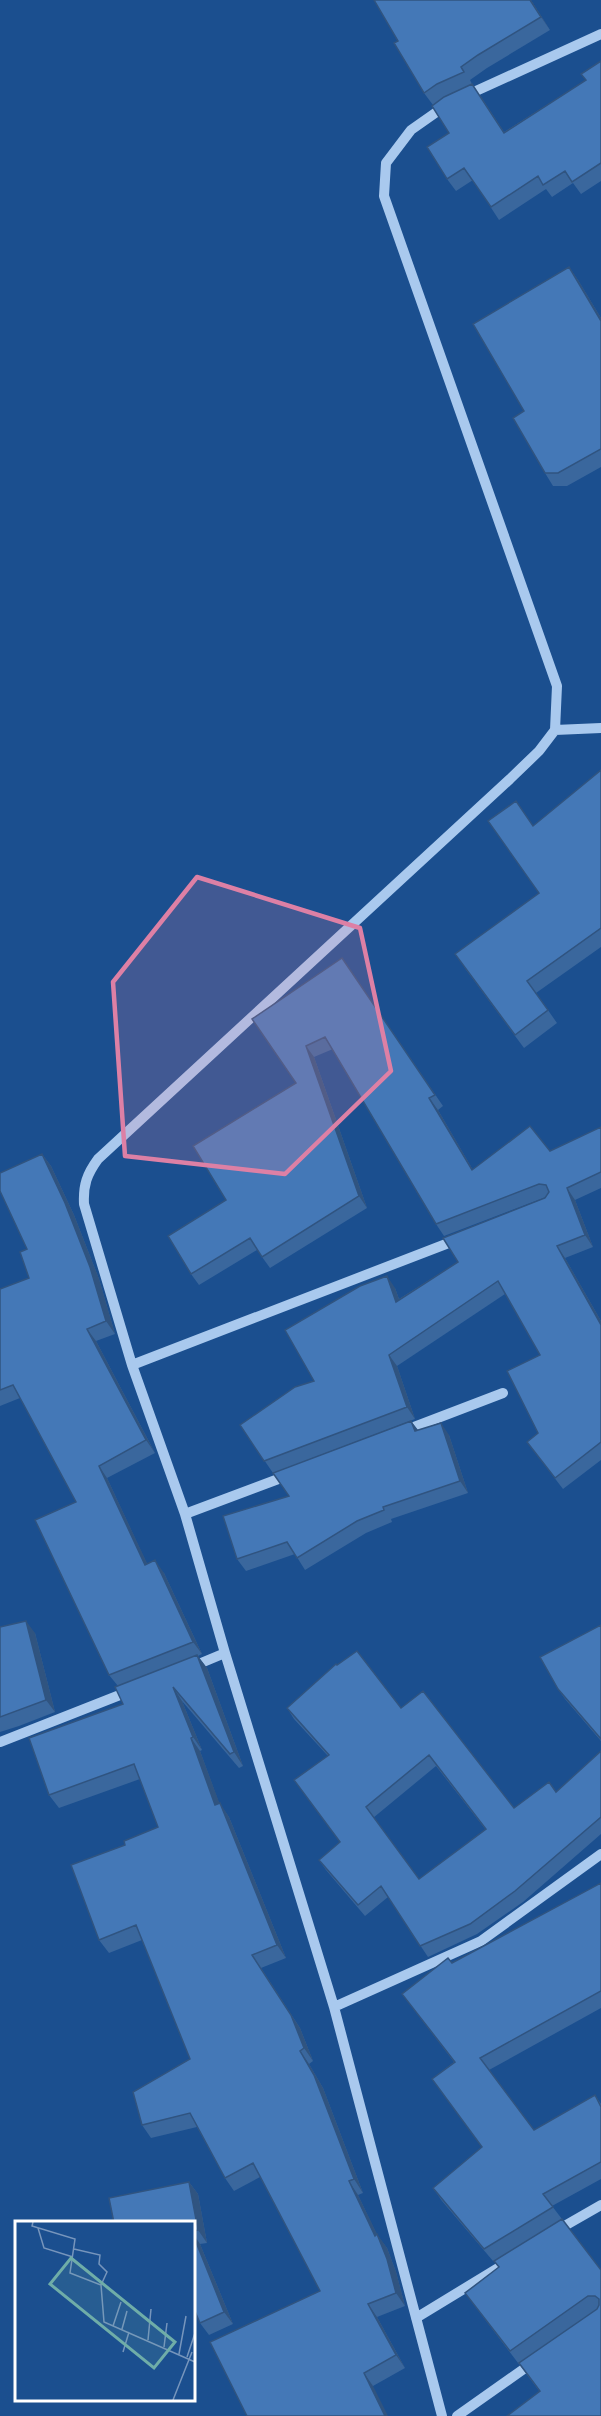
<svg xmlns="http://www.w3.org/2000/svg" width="601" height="2416" font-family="'Exo 2',sans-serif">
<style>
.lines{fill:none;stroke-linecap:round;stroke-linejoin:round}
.minor{stroke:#a9c9ee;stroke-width:10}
.wall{fill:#3a679d;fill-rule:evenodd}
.shaded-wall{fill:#305480}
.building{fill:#4478b7;stroke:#305480;stroke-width:1.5;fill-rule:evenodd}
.marked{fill:#dd80a5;fill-opacity:0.2;stroke:#dd80a5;stroke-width:4.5;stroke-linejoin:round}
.inset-road{fill:none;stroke:#7695bc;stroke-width:1.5}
.view{fill:#6fada8;fill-opacity:0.15;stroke:#6fada8;stroke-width:3}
.inset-edge{fill:none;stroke:#fff;stroke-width:3}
</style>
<rect width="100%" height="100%" fill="#1b4f8f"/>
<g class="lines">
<path class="minor" d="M465,96L601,34
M555,730L601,728
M132,1365L459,1239
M401,1432L503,1393
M185,1514L289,1475
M189,1668L225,1653
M0,1742L130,1691
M334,2007L481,1941L601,1854
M554,2232L601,2205
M416,2318L503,2265
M442,2416L334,2007L225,1653L185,1514L132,1365L84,1204C83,1185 87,1174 98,1159L510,779L539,751L555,730L557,686L384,196L386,163L411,130L448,104
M457,2416L535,2361"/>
</g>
<path class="wall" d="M531,0L550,30L487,68L470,80L472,84L445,97H481L504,132L586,80L601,61V181L581,194L573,183L552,197L546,189L499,220L473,180L456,191L447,179L449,133L433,105L424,93L398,41Z
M569,267L578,280L601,318V467L567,486H553L545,473L524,411Z
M601,770V947L536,993L557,1023L524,1048L464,967L539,893L533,826Z
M342,958L443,1106L438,1110L473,1170L550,1151L601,1127V1188L575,1200L593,1247L565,1258L601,1321V1460L563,1489L527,1442L538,1433L540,1355L505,1294L397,1366L415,1419L273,1473L240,1425L314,1381L395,1288L399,1299L458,1262L546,1197L444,1236L436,1224L333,1049L314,1057L367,1208L270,1268L257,1250L199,1285L191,1274L226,1200L296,1083L252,1019Z
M42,1154L51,1166L74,1215L99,1279L115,1334L96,1341L155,1453L107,1478L147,1564L164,1573L202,1654L198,1656L207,1668L243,1766L239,1768L182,1701L202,1750L200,1751L219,1803L229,1817L286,1958L261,1968L300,2028L313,2061L309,2064L323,2088L363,2193L358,2195L377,2235L387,2248L396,2272L405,2306L377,2317L405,2368L373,2386L247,2416L320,2291L260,2177L234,2191L225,2178L197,2127L151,2138L142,2125L190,2059L142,1940L109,1953L99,1940L125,1845L158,1827L140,1779L59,1808L49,1795L123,1704L118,1686L109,1675L76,1502L20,1398L0,1406V1289L29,1278L27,1249Z
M411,1421L418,1430L449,1435L468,1493L391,1519L392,1522L366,1533L305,1570L295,1554L246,1571L237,1559L289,1496Z
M601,1625V1741L565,1699L558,1689Z
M0,1627L35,1633L55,1712L19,1726L0,1732Z
M287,1708H401L514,1808L556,1792L601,1751V1834L523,1902L477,1934L428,1957L388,1897L365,1916L326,1870L319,1860L340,1842L328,1756L294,1719ZM436,1766L486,1830L419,1879L373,1818Z
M601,1883V2008L489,2070L534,2130L595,2095L601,2104V2179L552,2206L601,2270V2416L540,2392L465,2293L499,2267L494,2261H493L442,2201L433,2188L482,2147L432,2079L454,2062L402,1994L452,1963Z
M189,2182L198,2194L207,2243L200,2244L233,2324L209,2335L200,2323L194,2309V2223Z"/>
<path class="shaded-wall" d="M530,0H531L550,30L541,17Z
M569,267L578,280L601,318V321Z
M306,1046L314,1057L367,1208L359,1196Z
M429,1098L438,1110L480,1182L472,1170Z
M42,1154L51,1166L74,1215L99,1279L115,1334L106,1321Z
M567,1188L575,1200L593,1247L585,1235Z
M557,1246L565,1258L601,1321V1325Z
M387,1276L395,1288L404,1313L396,1302Z
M87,1329L96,1341L155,1453L146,1440Z
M389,1355L397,1366L415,1419L407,1407Z
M411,1421L420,1433L415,1431Z
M441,1423L449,1435L468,1493L460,1481Z
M99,1466L107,1478L154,1578L145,1565Z
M155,1560L164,1573L202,1654L193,1642Z
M26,1621L35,1633L55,1712L46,1700Z
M197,1655L207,1668L243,1766L234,1752Z
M173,1687L182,1701L202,1750L193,1737Z
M191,1738L200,1751L225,1818L215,1805Z
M220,1803L229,1817L286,1958L277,1945Z
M252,1955L300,2028L313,2061L304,2048Z
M300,2051L309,2064L323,2088L363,2193L354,2179Z
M349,2181L358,2195L378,2236L377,2234L387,2248L396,2272L405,2306L396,2293L375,2236Z
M189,2182L198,2194L207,2243L198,2230Z
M194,2235L200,2244L233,2324L224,2312L194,2237Z
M368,2304L377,2317L405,2368L396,2355Z
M364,2373L373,2386L388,2416H385Z"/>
<path class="building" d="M374,0H530L541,17L478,55L461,67L464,72L437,84L424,93L394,43L398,41Z
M601,61V163L572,182L565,171L543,185L538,176L491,207L464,168L447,179L427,147L449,133L432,106L444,97L472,84L504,133L586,80L581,74Z
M569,267L601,321V449L558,473H545L513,418L524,411L473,324Z
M601,770V928L527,981L548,1010L515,1035L455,954L539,893L488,821L516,801L533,826Z
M342,958L435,1095L429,1098L472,1170L530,1126L550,1151L601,1127V1172L567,1188L585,1235L557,1246L601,1325V1442L555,1478L527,1442L538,1433L507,1371L540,1355L498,1281L389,1355L407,1407L264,1461L240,1425L295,1387L314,1381L285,1330L360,1286L387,1276L396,1302L458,1262L443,1238L545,1198L549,1192L546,1185L539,1184L436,1224L325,1037L306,1046L359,1196L262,1257L250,1238L191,1274L168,1236L226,1200L193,1146L296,1083L252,1019Z
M42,1154L65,1203L90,1267L106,1321L87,1329L146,1440L99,1466L145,1565L155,1560L193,1642L109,1675L35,1520L76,1502L13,1385L0,1390V1289L29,1278L20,1252L27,1249L0,1191V1173Z
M411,1421L415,1431L441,1423L460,1481L383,1507L384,1510L357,1521L297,1558L287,1542L237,1559L223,1516L289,1496L273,1473Z
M26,1621L46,1700L0,1717V1627Z
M601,1625V1739L558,1689L540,1657Z
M357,1651L401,1708L423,1691L514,1808L549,1782L556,1792L601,1751V1817L515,1891L470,1924L420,1946L381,1886L358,1905L319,1860L340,1842L294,1780L329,1755L287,1708L336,1664L337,1665ZM429,1755L486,1829L419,1879L366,1807Z
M197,1655L234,1752L230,1754L173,1687L193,1737L191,1738L215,1805L220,1803L277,1945L252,1955L291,2015L304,2048L300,2051L314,2075L354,2179L349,2181L375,2236L377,2234L387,2259L396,2293L368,2304L396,2355L364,2373L385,2416H247L210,2342L320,2291L253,2163L225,2178L190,2113L142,2125L133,2092L190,2059L136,1925L99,1940L71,1865L125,1845L124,1841L158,1827L134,1764L49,1795L29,1738L123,1704L115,1687Z
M601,1883V1991L480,2058L534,2130L595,2095L601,2107V2162L543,2194L553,2207L484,2249L433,2188L482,2147L432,2079L455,2062L402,1994L448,1958L452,1963Z
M189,2182L198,2230L194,2231V2223H114L109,2198Z
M562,2219L601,2270V2416H507L540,2391L519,2363L597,2309L599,2305V2299L595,2296H588L510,2351L465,2293L499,2267L494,2261Z
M194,2237L224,2312L200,2323L194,2309Z"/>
<path class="marked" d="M197,877L360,928L391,1071L285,1174L125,1156L113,982Z"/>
<g transform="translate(15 2221)">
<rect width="180" height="180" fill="#1b4f8f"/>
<path class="inset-road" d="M18,1L17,5L60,18L55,52L86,64L89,101L180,141M23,7L29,27L58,36M59,28L85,34L84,43L92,51L86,64M98,105L106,81M107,108L112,90M133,119L136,88M149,126L152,102M108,131L114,111M164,133L171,95M172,136L180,112M158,179L177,131"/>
<path class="view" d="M56,37L160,121L139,147L35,63Z"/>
<rect width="180" height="180" class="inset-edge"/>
</g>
</svg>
